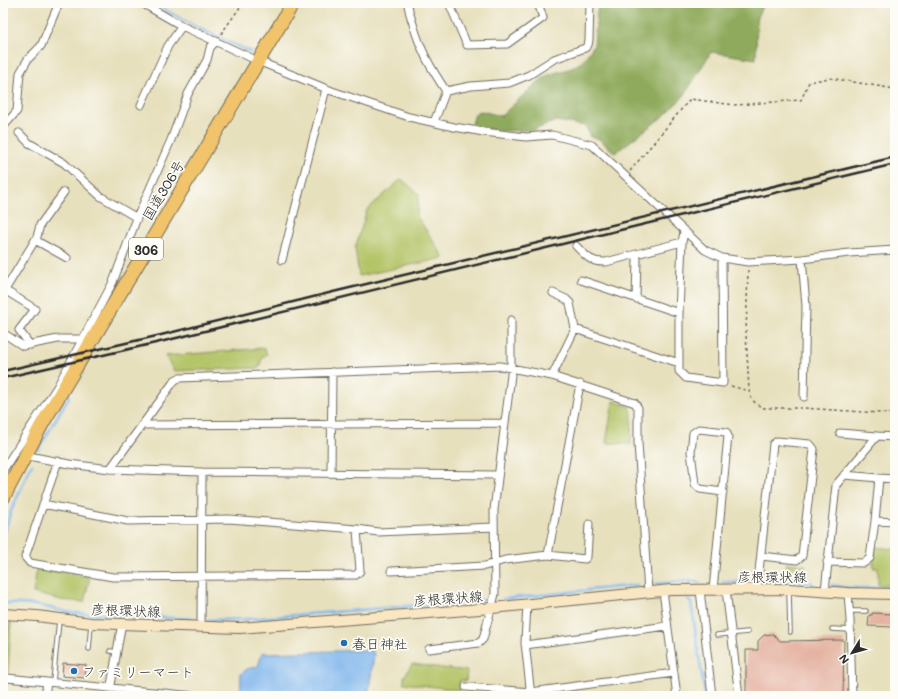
<svg xmlns="http://www.w3.org/2000/svg" width="898" height="699" font-family="Mali,'Klee One',sans-serif">
<style>
.green{fill:#b4c467;stroke:#707849}
.forest{fill:#8faa5c;stroke:#5d6a44}
.water{fill:#7db4ec;stroke:#54708c}
.lines{fill:none;stroke-linecap:round;stroke-linejoin:round}
.stream{stroke:#7db4ec;stroke-width:2.5}
.building{fill:#e4b09f}
.lane-casing{stroke:#6d6a5e;stroke-width:5.5}
.street-casing{stroke:#6d6a5e;stroke-width:9}
.secondary-casing{stroke:#6d6a5e;stroke-width:12}
.highway-casing{stroke:#6d6a5e;stroke-width:15}
.path{stroke:#6d6a5e;stroke-width:1.5;stroke-dasharray:3 3;stroke-linecap:butt}
.lane{stroke:#fff;stroke-width:3.5}
.street{stroke:#fff;stroke-width:7}
.secondary{stroke:#f9e7c3;stroke-width:10}
.highway{stroke:#f1c36a;stroke-width:13}
.rail{stroke:#2b2b2b;stroke-width:2.5}
.poi-dot{fill:#1f6fb2;stroke:#fdfcf7;stroke-width:1.5}
.labels{text-anchor:middle;dominant-baseline:central;stroke-width:3.5;stroke-linejoin:round;paint-order:stroke}
.shield{fill:#fdfcf7;stroke:#6a6a68;stroke-width:1}
.shield-label{font-size:13px;font-weight:bold;fill:#2b2b2b}
.street-label{font-size:14px;fill:#2b2b2b;stroke:#fdfcf7}
.poi-label{font-size:14px;fill:#2b2b2b;stroke:#fdfcf7;text-anchor:start}
</style>
<rect width="100%" height="100%" fill="#fdfcf7"/>
<filter id="ink" filterUnits="userSpaceOnUse"><feTurbulence type="fractalNoise" baseFrequency=".025" numOctaves="2"/><feDisplacementMap in="SourceGraphic" scale="8" xChannelSelector="R" yChannelSelector="G"/><feConvolveMatrix kernelMatrix="1 2 1 2 8 2 1 2 1" color-interpolation-filters="sRGB"/></filter>
<filter id="wash" filterUnits="userSpaceOnUse"><feTurbulence type="fractalNoise" baseFrequency=".012" numOctaves="4" result="noise"/><feDisplacementMap in="SourceGraphic" scale="16" xChannelSelector="R" yChannelSelector="G"/><feGaussianBlur stdDeviation="0.9" result="paint"/><feColorMatrix in="noise" values="0 0 0 0 0 0 0 0 0 0 0 0 0 0 0 0 0 1.4 0 .05"/><feComposite in="paint" operator="in"/></filter>
<g filter="url(#wash)">
<rect width="100%" height="100%" fill="#e7e0bd"/>
<path class="green" d="M401,179L419,194L417,216L444,258L359,276L355,248L367,210Z
M264,348L267,354L262,358L259,368L174,371L165,356Z
M613,401L628,406L632,413L631,444L606,443Z
M875,547L895,549V585H878V568H873Z
M787,563L805,565L804,579L785,578Z
M37,568L90,577L84,602L61,600L33,593Z
M10,621H11L8,673H3V657Z
M412,664L467,671L466,681L460,680V690L404,683V677Z"/>
<path class="forest" d="M598,3H764L757,17L756,59L711,52L684,96L666,114L615,153L599,139L590,137L586,126L556,121L534,130L500,131L471,127L475,114L481,111L501,116L540,80L551,74L572,68L583,61L594,45Z"/>
<path class="water" d="M372,650L374,655L368,696H240L241,674L247,669L258,666L262,653Z"/>
<g class="lines">
<path class="stream" d="M153,3L196,27L251,52
M38,450L70,395
M3,536L11,511L32,464
M691,580L700,583
M723,582H746
M771,582H797L813,583
M655,584L691,580L690,583
M832,585L847,588H895
M503,599L637,585
M688,599L691,603L694,622L705,696
M3,603L36,605L73,613L194,619
M207,620L246,619L485,600"/>
</g>
<g id="blocks">
<path class="building" d="M872,613L893,614V627L868,626L869,615H872Z
M773,634L780,641L844,640L843,696H750L746,692V650H758V641L764,635Z
M63,663L86,665L85,678L62,676Z"/>
</g>
</g>
<g filter="url(#ink)">
<use href="#blocks" fill-opacity="0" stroke="#6d6a5e" stroke-width="1"/>
<g class="lines">
<g class="lane-casing">
<path id="lane" d="M789,591L790,632
M850,611H866
M832,629L851,630
M717,635L748,632
M89,649L91,624
M110,651L117,652
M53,682L59,620"/>
</g>
<g class="street-casing">
<path id="street" d="M142,3L182,26L258,61L332,91L409,117L454,127L484,132L526,137L552,135L592,145L705,250L722,258L748,262L802,259L849,253L895,250
M408,3C408,10 411,17 413,24C421,51 430,67 446,91
M449,3L467,45L507,44L543,18L538,3
M446,91L471,86L509,83L529,75L554,59L585,48L588,45L589,40L590,3
M141,105L168,46L182,26
M434,122L446,91
M3,127L17,111L20,73L28,59L41,46L56,10L60,3
M19,133L29,143L64,163L100,196L137,218
M684,232L682,242L679,313V371L686,378L723,383L722,258
M35,240L67,258
M576,246C586,256 591,263 606,262L682,242
M802,259L806,306L804,397
M282,260L326,89
M581,280L679,313
M3,289L35,309L19,330L30,345
M5,290L37,237L40,225L64,192
M553,293L566,299L570,303L575,329
M636,299L637,259
M3,333L23,346L58,339H83
M552,376L575,329L679,363
M142,425L505,423
M840,433L877,436
M24,455L69,464L110,469L202,472L498,475
M58,461L25,557L30,563L113,577L356,575L360,571L357,529L378,532L494,527
M110,469L175,380L179,378L500,366L552,376L635,403L638,408V443L648,592
M3,470L57,387L113,282L137,218L171,140L188,94L207,60L210,48L216,41
M331,473L332,372
M844,475L879,478
M895,479L879,478L875,521L895,522
M43,504L128,521L229,519L357,529
M548,555L585,559L587,557L589,524
M827,562L864,563L870,558L875,521
M391,571L485,566L505,560L548,555L580,384
M757,589L773,444L777,441L810,444L814,449L802,556L797,560L761,556
M700,590L712,696
M713,590L728,436L726,432L699,429L693,433L691,452L695,484L700,489L723,492
M726,590L739,696
M663,591L677,696
M825,591L836,485L877,436L895,437
M848,593L850,620L852,696
M527,605L525,642L531,696
M201,627L202,472
M525,645L667,626
M429,649L479,643L483,639L495,594L494,510L511,375V320
M3,681L7,678L47,682
M466,687L531,692L674,673
M45,696L47,682L195,696
M109,696L122,623"/>
</g>
<g class="secondary-casing">
<path id="secondary" d="M3,614L37,616L91,623L240,628L492,608L671,590L789,589L848,593L895,594"/>
</g>
<g class="highway-casing">
<path id="highway" d="M3,498L41,426L293,3"/>
</g>
<path class="path" d="M221,34L243,3
M630,171L690,99L735,105L801,100L809,82L829,78L895,89
M748,270L746,334L749,391L751,398L756,404L764,408H803L895,414
M731,386L749,391"/>
<use href="#lane" class="lane"/>
<use href="#street" class="street"/>
<use href="#secondary" class="secondary"/>
<use href="#highway" class="highway"/>
<path class="rail" d="M3,371L161,335L333,292L895,157
M3,378L160,342L583,239L895,164"/>
</g>
</g>
<g class="poi-dot">
<circle cx="344" cy="643" r="4"/>
<circle cx="74" cy="671" r="4"/>
</g>
<g class="labels">
<rect class="shield" x="129" y="238" width="34" height="22" rx="3"/>
<g class="shield-label">
<text x="146" y="249">306</text>
</g>
<g class="street-label">
<text transform="translate(163 190) rotate(-59)">国道306号</text>
<text x="772" y="576">彦根環状線</text>
<text transform="translate(448 598) rotate(-4)">彦根環状線</text>
<text transform="translate(126 610) rotate(2)">彦根環状線</text>
</g>
<g class="poi-label">
<text x="352" y="643">春日神社</text>
<text x="82" y="671">ファミリーマート</text>
</g>
</g>
<rect width="898" height="699" fill="none" stroke="#fdfcf7" stroke-width="16"/>
<g transform="translate(852 653) rotate(233)" stroke="#fdfcf7" stroke-width="3" paint-order="stroke">
<path d="M0-3L7 15L0 10L-7 15Z" fill="#2b2b2b"/>
<text y="-6" font-size="11" font-weight="bold" text-anchor="middle" fill="#2b2b2b">N</text>
</g>
</svg>
